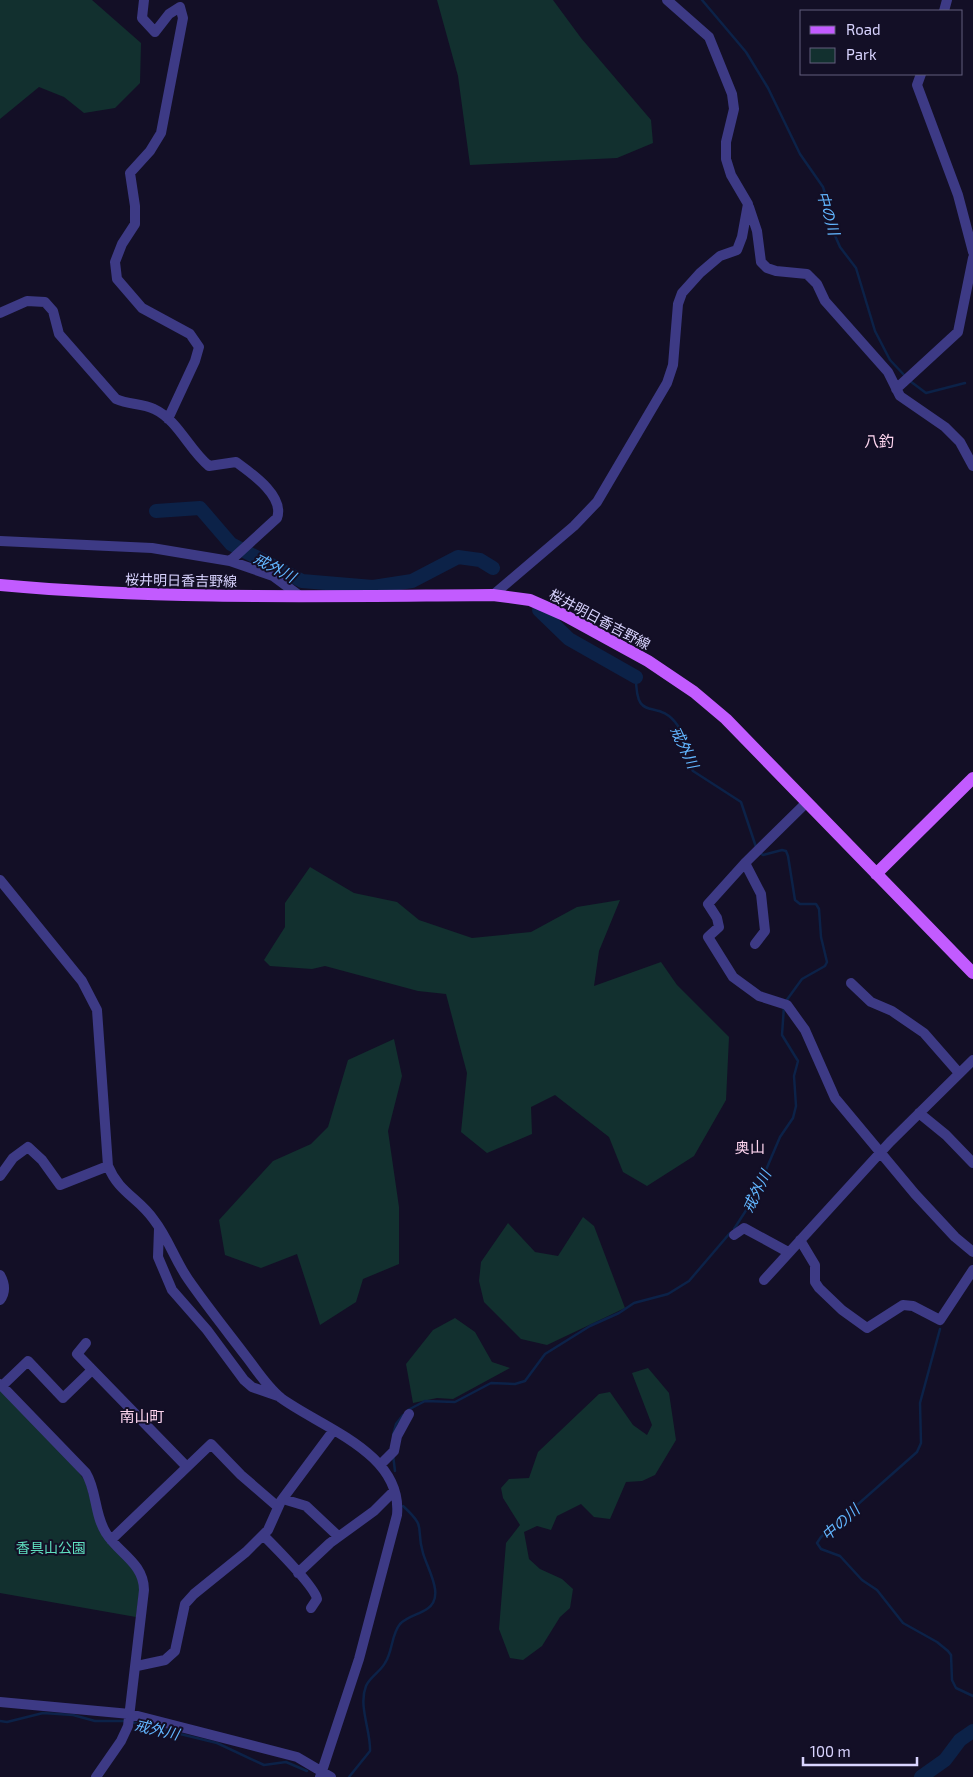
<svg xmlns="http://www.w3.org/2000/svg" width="973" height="1777" font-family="'Exo 2','Noto Sans JP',sans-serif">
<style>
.green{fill:#12302f}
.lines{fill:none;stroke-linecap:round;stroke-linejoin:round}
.stream{stroke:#0c2248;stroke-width:2.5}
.river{stroke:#0c2248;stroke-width:14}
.minor{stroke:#3d3a85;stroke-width:10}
.major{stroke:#c25bff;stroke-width:12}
.labels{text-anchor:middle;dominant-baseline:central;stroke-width:4;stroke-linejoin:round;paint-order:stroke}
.street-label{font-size:14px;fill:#d9d4ff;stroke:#130f26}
.park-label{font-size:14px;fill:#5fe0c0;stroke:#130f26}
.water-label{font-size:15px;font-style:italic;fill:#62b6ff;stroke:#130f26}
.neighbourhood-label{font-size:15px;fill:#ffd6f0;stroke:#130f26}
</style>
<rect width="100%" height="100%" fill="#130f26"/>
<path class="green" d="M0,0H92L141,43L140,83L115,108L84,113L64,97L39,87L0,119Z
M437,0H553L581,38L651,120L653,143L617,158L470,165L458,76Z
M310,867L354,893L397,902L419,920L472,938L531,932L577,907L620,900L599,951L594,986L661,962L677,985L729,1037L726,1100L694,1156L647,1186L623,1172L609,1137L555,1095L531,1107L532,1134L487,1153L461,1132L467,1073L446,994L418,991L325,966L312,969L270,966L264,960L285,927V903Z
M394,1039L402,1076L388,1131L399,1207V1264L363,1279L356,1302L320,1325L297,1254L261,1268L225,1255L219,1220L273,1161L311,1144L328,1127L348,1060Z
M583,1217L594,1226L625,1308L547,1345L521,1339L484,1302L479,1281L481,1262L508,1223L535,1252L558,1256Z
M455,1318L475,1332L492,1362L510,1368L453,1399L437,1398L413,1403L406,1364L433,1330Z
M648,1368L669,1393L676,1440L655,1475L642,1481L626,1482L610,1519L594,1517L581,1504L557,1516L551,1530L537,1526L524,1532L529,1559L540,1569L562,1579L573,1589L570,1608L560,1617L542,1646L523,1660L510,1658L499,1629L506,1543L520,1525L503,1498L501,1488L509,1479L529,1478L538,1452L599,1394L610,1392L633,1425L647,1435L652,1425L632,1373Z
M0,1389L74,1466L85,1481L100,1532L141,1578L136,1617L0,1593Z"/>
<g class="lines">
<path class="stream" d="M702,0L746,52L768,88L800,154L823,187L830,209L829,222L840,247L856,268L875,331L890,360L906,377
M910,381L926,393L965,383
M636,677C636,727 657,695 678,726C688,742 685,759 693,771L741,802L756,847
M759,852L763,855L782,850L786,851L788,856L795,900L800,904H816L819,909L821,937L827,962L825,966L802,979L786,1001
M734,1229L754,1198L780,1137L793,1118L796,1106L794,1076L798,1061L782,1035L784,1006
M940,1329L920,1403L921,1443L917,1452L821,1537L817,1543L821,1549L840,1556L862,1580L877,1590L903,1623L937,1642L948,1651L951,1655L952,1680L956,1688L973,1696
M408,1410L425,1401L455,1402L491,1383L515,1384L525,1381L545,1354L590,1326L619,1313L634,1303L668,1294L689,1281L730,1233
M393,1435L396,1424L403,1415
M393,1455L395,1471
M0,1721L7,1722L43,1713L73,1715L95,1721H125
M131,1722L217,1743L264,1765L286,1762L307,1771
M349,1777L370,1751C371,1731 358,1706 366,1686C370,1677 380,1672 385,1663C393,1651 391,1635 400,1624C408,1616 418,1615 427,1609C446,1597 427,1568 423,1553C415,1526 428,1529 403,1506"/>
<path class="river" d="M156,511L200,508L231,544L302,581L373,587L412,581L458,557L480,560L493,568
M539,610L569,639L636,677
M921,1777L945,1760L960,1740L973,1731"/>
<path class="minor" d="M144,0L142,18L155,32L169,14L180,7L183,18L161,133L150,151L130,173L135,206V224L122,244L115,262L117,279L142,308L190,334L199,347L195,361L168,419
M944,11L947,0
M921,74L917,85L958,195L973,252
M749,207L757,231L761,262L767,268L776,271L807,274L817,284L825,301L888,372L900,396L945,427L960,442L973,466
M0,313L27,301L45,302L53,311L59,334L116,399C129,405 142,403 154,409C178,420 189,450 209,466L236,462C251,473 285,496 277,518L230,561
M896,389L958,332L973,258
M0,541L152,548L230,561L273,576L300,596
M493,595L574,526L597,502L667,383L673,365L678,304L682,293L700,273L720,256L737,250L742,237L748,204L731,175L726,159V142L734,109L732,94L709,37L667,0
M806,803L745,863L708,904L717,918L719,927L708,937L733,977L759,996L787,1005L805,1030L835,1098L915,1194L955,1237L973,1252
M745,863L761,894L765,931L755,944
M0,880L82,981L97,1010L108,1166C119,1193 139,1198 154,1220C168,1238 175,1260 188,1279C206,1305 226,1330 245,1355C256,1369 267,1387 281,1398C322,1428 403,1453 397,1515L359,1659L320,1777
M851,983L871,1002L892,1011L924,1033L959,1073
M919,1113L946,1135L973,1163
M0,1176L13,1158L28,1147L42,1160L60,1185L108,1166
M159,1229L158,1257L172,1290L207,1330L244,1380L252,1387L278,1396
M734,1235L744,1228L788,1252
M800,1240L815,1265V1282L819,1288L842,1310L867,1328L903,1305L913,1306L940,1320L973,1270
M0,1275C5,1284 6,1292 0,1300
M764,1280L890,1142L973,1060
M86,1343L77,1354L187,1467
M0,1384L86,1473C97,1491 94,1514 106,1533C118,1553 144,1563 144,1590L128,1726L121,1741L96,1777
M2,1386L28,1361L63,1398L92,1370
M381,1464L394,1451L397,1436L409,1414
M283,1499L306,1506L338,1536
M263,1535C274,1546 315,1587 317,1599L311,1608
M111,1540L211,1444L241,1475L278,1507
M298,1573L330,1543L374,1511L394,1491
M137,1666L165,1660L175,1651L185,1604L194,1594L246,1552L268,1530L281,1501L333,1431
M0,1702L130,1714L297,1757L331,1777"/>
<path class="major" d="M0,585C164,600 329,596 493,595L530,600L564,615L648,661L694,692L726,719L973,973
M876,874L973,778"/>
</g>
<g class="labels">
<g class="street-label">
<text transform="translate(181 580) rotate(1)">桜井明日香吉野線</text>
<text transform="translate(600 619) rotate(28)">桜井明日香吉野線</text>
</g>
<g class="park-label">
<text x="51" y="1547">香具山公園</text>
</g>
<g class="water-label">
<text transform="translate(829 213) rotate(74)">中の川</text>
<text transform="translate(275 567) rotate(28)">戒外川</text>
<text transform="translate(685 747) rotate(65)">戒外川</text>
<text transform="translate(756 1191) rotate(-64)">戒外川</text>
<text transform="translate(840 1522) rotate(-42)">中の川</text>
<text transform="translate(157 1729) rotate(13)">戒外川</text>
</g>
<g class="neighbourhood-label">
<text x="879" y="441">八釣</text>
<text x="750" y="1147">奥山</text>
<text x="142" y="1416">南山町</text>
</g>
</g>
<rect x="800" y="10" width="162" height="65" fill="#130f26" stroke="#625e7d"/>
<rect x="810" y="26" width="25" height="8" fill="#c25bff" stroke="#625e7d"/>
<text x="846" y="35" font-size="15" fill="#d9d4ff">Road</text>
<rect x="810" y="48" width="25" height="15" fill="#12302f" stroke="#625e7d"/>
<text x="846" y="60" font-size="15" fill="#d9d4ff">Park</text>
<path d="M803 1757v8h114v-8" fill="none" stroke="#d9d4ff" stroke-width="2.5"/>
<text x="810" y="1757" font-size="15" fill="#d9d4ff" stroke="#130f26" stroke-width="4" paint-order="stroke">100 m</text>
</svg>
